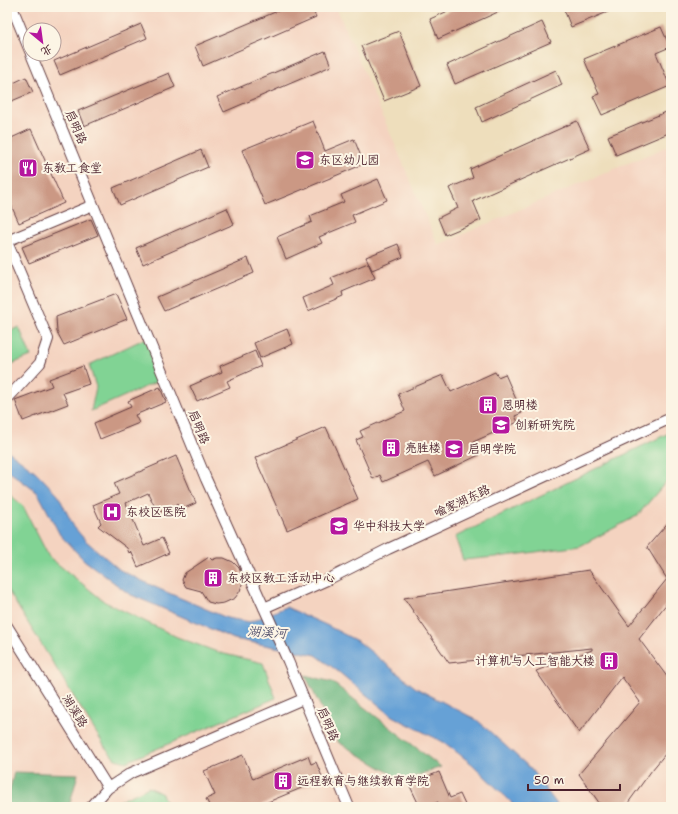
<svg xmlns="http://www.w3.org/2000/svg" width="678" height="814" font-family="'Shantell Sans','LXGW WenKai TC',sans-serif">
<style>
.built{fill:#f4d3c0;fill-rule:evenodd}
.green{fill:#81d394;stroke:#667960}
.forest{fill:#68b57e;stroke:#596a54}
.water{fill:#66a1d6;stroke:#586080}
.building{fill:#cb9884}
.lines{fill:none;stroke-linecap:round;stroke-linejoin:round}
.minor-casing{stroke:#633c41;stroke-width:12}
.minor{stroke:#fff;stroke-width:10}
.labels{text-anchor:middle;dominant-baseline:central;stroke-width:4;stroke-linejoin:round;paint-order:stroke}
.street-label{font-size:12px;fill:#4a1f2b;stroke:#fcf5e5}
.poi-label{font-size:12px;fill:#4a1f2b;stroke:#fcf5e5;text-anchor:start}
.water-label{font-size:13px;font-style:italic;fill:#55536f;stroke:#fcf5e5}
</style>
<rect width="100%" height="100%" fill="#fcf5e5"/>
<filter id="ink" filterUnits="userSpaceOnUse"><feTurbulence type="fractalNoise" baseFrequency=".025" numOctaves="2"/><feDisplacementMap in="SourceGraphic" scale="8" xChannelSelector="R" yChannelSelector="G"/><feConvolveMatrix kernelMatrix="1 2 1 2 8 2 1 2 1" color-interpolation-filters="sRGB"/></filter>
<filter id="wash" filterUnits="userSpaceOnUse"><feTurbulence type="fractalNoise" baseFrequency=".012" numOctaves="4" result="noise"/><feDisplacementMap in="SourceGraphic" scale="16" xChannelSelector="R" yChannelSelector="G"/><feGaussianBlur stdDeviation="0.9" result="paint"/><feColorMatrix in="noise" values="0 0 0 0 0 0 0 0 0 0 0 0 0 0 0 0 0 1.4 0 .05"/><feComposite in="paint" operator="in"/></filter>
<g filter="url(#wash)">
<rect width="100%" height="100%" fill="#eedebc"/>
<path class="built" d="M7,7H336L438,245L668,146L671,158V807H7ZM30,30H54V54H30Z"/>
<path class="green" d="M19,327L31,356L7,366V332Z
M146,338L163,379L91,411L96,387L89,365Z
M671,432V476L637,516L580,546L506,556L463,560L455,537Z
M7,492L23,506L49,557L105,602L177,637L220,653L263,663L276,698L126,762L115,759L105,747L7,589Z
M149,787L162,794L168,807H107Z"/>
<path class="forest" d="M305,675L332,682L441,767L403,781L338,742Z
M14,772L78,774L69,807H7V802Z"/>
<path class="water" d="M7,450L36,472L58,495L74,527L86,541L120,570L157,588L227,618L250,622L286,607L326,625L359,642L416,688L477,720L530,768L559,807H515L511,802L472,764L445,743L392,716L340,673L316,655L234,639L129,594L84,560L60,535L38,493L7,470Z"/>
<g id="blocks">
<path class="building" d="M287,7H311L316,17L203,66L195,46Z
M457,7H509L438,39L430,19Z
M563,7H620L571,27Z
M542,22L551,42L455,84L447,65Z
M141,24L147,38L60,75L54,61Z
M661,27L670,47L656,53L670,86L602,115L593,96L599,94L584,59Z
M399,31L421,86L384,101L361,46Z
M325,51L331,66L224,112L217,97Z
M556,70L562,85L482,122L476,107Z
M169,73L175,87L84,126L78,111Z
M26,77L33,92L7,103V86Z
M671,110V132L616,155L608,136Z
M313,121L325,151L354,139L364,164L265,205L242,150Z
M577,121L590,149L473,201L481,220L445,235L438,218L458,208L449,188L473,178L470,169Z
M31,129L64,203L19,223L7,196V140Z
M201,150L208,167L120,205L113,188Z
M378,179L387,200L352,215L355,222L319,237L322,243L286,259L277,237L312,222L310,216L344,202L341,195Z
M227,208L234,224L143,264L136,248Z
M91,219L98,235L29,263L22,247Z
M398,244L403,257L372,270L366,257Z
M248,258L254,273L164,311L157,297Z
M368,263L375,278L342,292L343,296L308,311L303,298L334,285L331,278Z
M116,294L127,319L64,345L57,332L56,317Z
M287,329L293,344L260,358L254,343Z
M255,351L261,366L227,381L230,387L197,401L190,386L222,372L220,366Z
M83,366L89,384L63,393L68,404L23,421L15,400L52,386L49,379Z
M495,372L498,377L505,374L522,413L515,416L518,422L473,442L479,455L435,476L428,462L383,482L380,475L373,479L356,440L363,437L360,431L405,411L398,394L443,375L451,392Z
M160,387L166,402L135,415L139,423L100,439L94,423L131,407L128,401Z
M326,427L358,499L287,530L255,458Z
M176,456L196,503L180,510L177,504L158,513L148,493L126,503L144,546L162,538L169,553L138,567L131,551L129,553L127,548L98,526L101,523L93,505L119,494L114,483Z
M671,519V598L639,639L671,682V747L652,770L625,807H602L579,774L640,702L622,677L579,733L536,671L592,650V648L449,663L404,598L589,570L629,626L667,579L647,547Z
M209,557L212,560L217,558H224L233,562L239,568L242,576V584L240,591L235,598L224,603L216,604L208,602L201,591L186,587L182,580L185,573Z
M243,755L253,779L308,756L311,764L316,762L323,779L256,807H210L206,799L215,795L204,771Z
M439,772L450,798L460,794L466,807H430L438,803V802L425,807H420L409,784Z"/>
</g>
</g>
<g filter="url(#ink)">
<use href="#blocks" fill-opacity="0" stroke="#633c41" stroke-width="1"/>
<g class="lines">
<g class="minor-casing">
<path id="minor" d="M12,7L30,51
M31,54L206,479L288,661L349,807
M7,241L93,205
M7,242L48,339L40,363L7,399
M264,608L327,580L388,549L671,418
M7,626L108,788
M91,807L108,788L131,773L303,699"/>
</g>
<use href="#minor" class="minor"/>
</g>
</g>
<defs>
<g id="school-square" transform="scale(1)"><rect x="-9" y="-9" width="18" height="18" rx="4" fill="#b5179e" stroke="#fcf5e5"/><path d="M0-5L7-2L0 1L-7-2ZM-4 1L0 2.5L4 1V4Q0 6-4 4Z" fill="#fff"/></g>
<g id="restaurant-square" transform="scale(1)"><rect x="-9" y="-9" width="18" height="18" rx="4" fill="#b5179e" stroke="#fcf5e5"/><path d="M-5-6h1v4h1v-4h1v4h1v-4h1v5L-1.5 .5V6h-2V.5L-5-1ZM5-6V6H3V1.5H1.5Q1.5-4 5-6Z" fill="#fff"/></g>
<g id="building-square" transform="scale(1)"><rect x="-9" y="-9" width="18" height="18" rx="4" fill="#b5179e" stroke="#fcf5e5"/><path d="M-4-6H4V6H1V3H-1V6H-4ZM-2.5-4.3h1.7v1.8h-1.7ZM.8-4.3h1.7v1.8H.8ZM-2.5-1h1.7V.8h-1.7ZM.8-1h1.7V.8H.8Z" fill="#fff"/></g>
<g id="university-square" transform="scale(1)"><rect x="-9" y="-9" width="18" height="18" rx="4" fill="#b5179e" stroke="#fcf5e5"/><path d="M0-5L7-2L0 1L-7-2ZM-4 1L0 2.5L4 1V4Q0 6-4 4Z" fill="#fff"/></g>
<g id="hospital-square" transform="scale(1)"><rect x="-9" y="-9" width="18" height="18" rx="4" fill="#b5179e" stroke="#fcf5e5"/><path d="M-5-5h3v3.5h4V-5h3V5h-3V1.5h-4V5h-3Z" fill="#fff"/></g>
</defs>
<g fill-rule="evenodd">
<use href="#school-square" x="305" y="160"/>
<use href="#restaurant-square" x="28" y="168"/>
<use href="#building-square" x="488" y="405"/>
<use href="#university-square" x="501" y="425"/>
<use href="#building-square" x="391" y="448"/>
<use href="#university-square" x="454" y="449"/>
<use href="#hospital-square" x="112" y="512"/>
<use href="#university-square" x="339" y="526"/>
<use href="#building-square" x="213" y="578"/>
<use href="#building-square" x="609" y="661"/>
<use href="#building-square" x="283" y="781"/>
</g>
<g class="labels">
<g class="street-label">
<text transform="translate(76 127) rotate(67)">启明路</text>
<text transform="translate(199 427) rotate(68)">启明路</text>
<text transform="translate(462 501) rotate(-25)">喻家湖东路</text>
<text transform="translate(75 711) rotate(58)">湖溪路</text>
<text transform="translate(328 724) rotate(67)">启明路</text>
</g>
<g class="poi-label">
<text x="319" y="160">东区幼儿园</text>
<text x="42" y="168">东教工食堂</text>
<text x="502" y="405">恩明楼</text>
<text x="515" y="425">创新研究院</text>
<text x="405" y="448">亮胜楼</text>
<text x="468" y="449">启明学院</text>
<text x="126" y="512">东校区医院</text>
<text x="353" y="526">华中科技大学</text>
<text x="227" y="578">东校区教工活动中心</text>
<text x="595" y="661" text-anchor="end">计算机与人工智能大楼</text>
<text x="297" y="781">远程教育与继续教育学院</text>
</g>
<g class="water-label">
<text transform="translate(267 632) rotate(4)">湖溪河</text>
</g>
</g>
<rect width="678" height="814" fill="none" stroke="#fcf5e5" stroke-width="24"/>
<g transform="translate(42 42) rotate(151)"><circle r="19" fill="#fcf5e5" stroke="#b59f9b"/>
<path d="M0-3L7 15L0 10L-7 15Z" fill="#b5179e"/>
<text y="-6" font-size="11" font-weight="bold" text-anchor="middle" fill="#4a1f2b">北</text>
</g>
<path d="M528 784v6h92v-6" fill="none" stroke="#4a1f2b" stroke-width="2"/>
<text x="534" y="784" font-size="12" fill="#4a1f2b" stroke="#fcf5e5" stroke-width="3" paint-order="stroke">50 m</text>
</svg>
